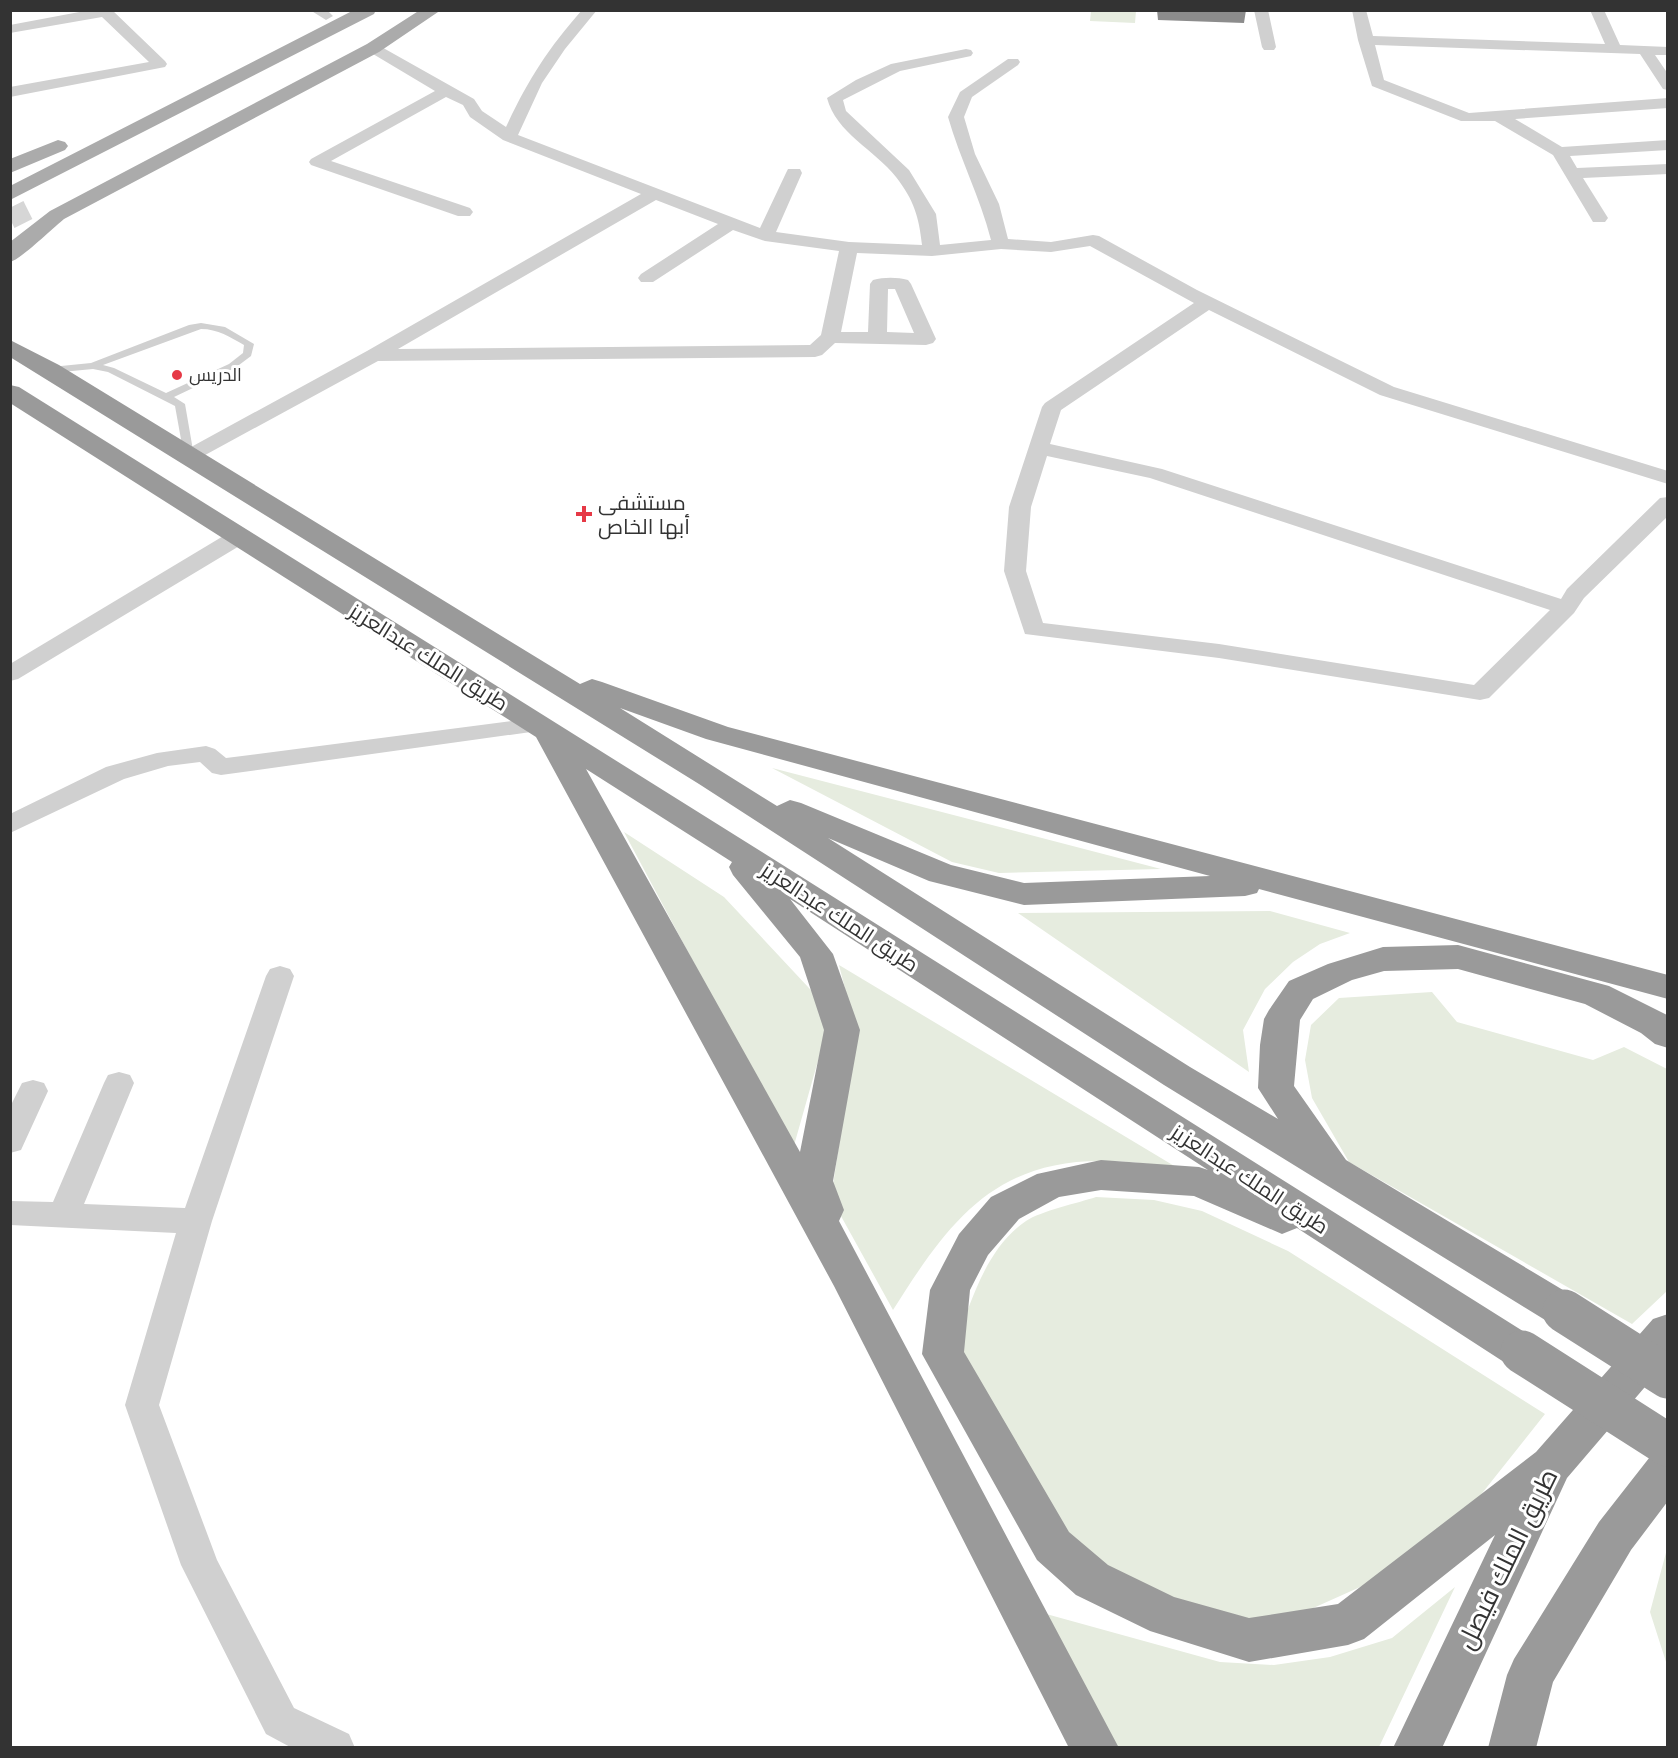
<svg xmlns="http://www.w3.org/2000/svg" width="1678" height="1758" font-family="Figtree,Cairo,sans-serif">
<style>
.green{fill:#e6ecdf}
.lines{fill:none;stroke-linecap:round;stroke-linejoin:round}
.primary-tunnel{stroke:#d6d6d6;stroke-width:20;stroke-dasharray:20 10;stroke-linecap:butt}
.lane{fill:#d0d0d0;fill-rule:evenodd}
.street{fill:#d0d0d0;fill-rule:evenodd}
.primary{fill:#ababab;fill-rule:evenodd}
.highway{fill:#9a9a9a;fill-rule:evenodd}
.highway-bridge{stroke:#9a9a9a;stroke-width:43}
.wall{fill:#8c8c8c}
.poi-dot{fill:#e63946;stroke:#fff;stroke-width:2}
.labels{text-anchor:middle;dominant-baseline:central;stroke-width:6;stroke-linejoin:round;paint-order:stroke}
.far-poi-label{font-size:18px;fill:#333;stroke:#fff;text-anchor:start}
.poi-label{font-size:21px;fill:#333;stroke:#fff;text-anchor:start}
.street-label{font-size:21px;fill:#333;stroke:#fff}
.near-street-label{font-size:26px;fill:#333;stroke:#fff}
</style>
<rect width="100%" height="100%" fill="#fff"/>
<path class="green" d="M1091,11H1136L1135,23L1090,21Z
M772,768L1161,869L999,873L952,862Z
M624,832L724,897L823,1003L827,1029L793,1149Z
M1270,911L1350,933L1320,944L1293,962L1265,989L1243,1030L1249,1072L1018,913Z
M839,965L1176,1167C1154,1165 1131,1161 1108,1161C994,1158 948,1223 893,1310L831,1198L856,1032Z
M1432,992L1457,1022L1593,1060L1624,1047L1667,1069V1291L1632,1324L1349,1162L1312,1098L1305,1060L1311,1025L1339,998Z
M1096,1197L1154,1200L1202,1211L1288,1251L1545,1414L1456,1526L1378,1579L1291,1618L1231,1626L1128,1586L1053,1524L954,1347C971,1303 985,1249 1026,1221C1041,1211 1078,1203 1096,1197Z
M1667,1549V1665L1650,1612Z
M1455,1587L1379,1747H1111L1039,1612L1220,1662L1274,1665L1330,1657L1392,1638Z"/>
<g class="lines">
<path class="primary-tunnel" d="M10,219L30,209"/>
<path class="lane" d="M201,323L225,327L254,344L251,356L235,368L174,397L185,404L194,456L193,458L189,459L184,456L175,406L108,372L93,369L51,373L46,370L51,367L91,363L189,325ZM201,329C218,329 230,337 244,345L243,353L229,364L166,393L114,368L103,365Z"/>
<path class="street" d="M90,10H112L165,61L167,64L165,67L10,97V87L149,62L102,17L10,33V25Z
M310,10H327L333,16L326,20Z
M582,10H597L565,49L542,83L518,135L760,228L786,173L788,169H800L802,173L776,232L849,242L922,245C919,217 914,200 896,177C875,150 836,133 827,98L856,80L891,64L966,49L971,50L973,53L971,56L900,71L843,100L846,111L909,170L936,214L940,245L991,240C980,197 960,159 948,117L960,92L1008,59H1018L1020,62L1018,65L972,97L964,117L975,154L999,204L1008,239L1051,242L1093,235L1099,236L1197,290L1394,387L1668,471V484L1380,395L1209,310L1061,410L1050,444L1162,469L1561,599L1567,589L1660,498L1668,497V516L1584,598L1574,613L1489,698L1480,700L1219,658L1025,634L1004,571L1009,507L1042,407L1045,403L1194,303L1090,246L1051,252L1001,249L932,256L857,253L841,332H868L870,284L873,280C884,277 897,277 908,280L911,284L936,339L933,343L926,345L835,343L822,355L815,357L378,361L196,460L189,462L182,460L179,456L182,452L367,351L641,194L503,140L470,117L463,105L446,97L331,161L470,208L473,212L470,216H458L311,165L309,162L311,159L435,91L368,51L366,48L368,45H378L474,99L482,111L506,127C528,80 547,50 582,10ZM656,200L718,224L641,274L638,278L641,282H653L733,230L765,241L839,251L821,335L810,345L398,349ZM888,289H895L914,333L887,332ZM1047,456L1150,478L1550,610L1474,685L1219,644L1043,623L1026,571L1031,507Z
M1254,10H1268L1276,47L1274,50H1264L1262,47Z
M1352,10H1366L1373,36L1605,44L1590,10H1604L1620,45L1668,47V55H1655L1668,74V90L1663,89L1640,54L1375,45L1384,80L1469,113L1668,98V108L1515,119L1562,147L1668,140V150L1570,156L1577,168L1668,164V174L1583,178L1608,218L1605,222H1593L1553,155L1495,121H1461L1372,86L1358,40Z
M238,530L246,532L249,537L246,542L18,679L10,681V664L230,532Z
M536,718L545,720L548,725L545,730L221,775L212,773L200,762L168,766L124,779L10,833V814L106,767L157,753L206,746L215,749L226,758Z
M280,966L290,969L294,976L212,1221L159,1405L217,1560L294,1708L349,1734L355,1748H292L266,1734L181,1565L125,1405L176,1233L10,1225V1201L53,1202L104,1083L108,1075L119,1072L130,1075L134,1083L84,1204L185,1208L266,976L270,969Z
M33,1080L44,1083L48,1091L21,1150L10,1153V1107L22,1083Z"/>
<path class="primary" d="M354,10H376L374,14L10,200V186Z
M420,10H441L379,52L64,219C53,228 20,260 10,262V242L50,211L367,44Z
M58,140L65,142L68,146L65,150L10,173V159Z"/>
<path class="highway" d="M10,340L59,365L580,684L592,679L602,682L728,727L1668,975V999L1259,889L1257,893L1245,896L1024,905L929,881L828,838L1190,1067L1278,1119L1258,1088L1260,1045L1264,1019L1269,1010L1289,981L1328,964L1383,947L1458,945L1609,986L1667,1015L1668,1048L1655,1044L1641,1033L1585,1004L1458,969L1384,971L1352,980L1313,999L1300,1020L1294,1086L1346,1160L1578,1299L1584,1311L1578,1323L1564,1328L1550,1323L1164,1085L699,784L10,357ZM620,708L706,739L1210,876L1024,883L951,865L801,803L790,800L777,806Z
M10,385L19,387L738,837L1537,1340L1543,1352L1537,1364L1522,1369L1507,1364L1297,1228L1282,1234L1194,1196L1101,1190L1059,1197L1019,1219L988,1255L970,1290L964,1352L1069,1532L1108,1565L1174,1597L1249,1618L1338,1604L1536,1452L1653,1319L1668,1314V1360L1567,1478L1442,1748H1393L1495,1535L1364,1639L1348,1645L1249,1662L1150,1631L1076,1595L1037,1560L922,1354L930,1290L959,1234L991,1197L1037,1174L1101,1160L1199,1167L1208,1170L790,899L833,954L860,1030L833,1181L844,1210L839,1221L1119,1748H1069L834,1286L536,737L10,403ZM586,769L732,862L729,867L733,875L800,957L824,1030L800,1152Z
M1668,1447V1501L1631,1550L1553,1682L1536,1748H1488L1507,1675L1514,1659L1599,1522L1653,1453Z"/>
<path class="highway-bridge" d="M1564,1311L1668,1377
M1522,1352L1668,1445"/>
</g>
<path class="wall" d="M1157,10H1246L1244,23L1158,20Z"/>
<g class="poi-dot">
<circle cx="177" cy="375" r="6"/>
<path d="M581 505h6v6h6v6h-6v6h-6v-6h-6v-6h6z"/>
</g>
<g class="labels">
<g class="far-poi-label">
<text x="189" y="375">الدريس</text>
</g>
<g class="poi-label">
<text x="598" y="502">مستشفى<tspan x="598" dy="24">أبها الخاص</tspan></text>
</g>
<g class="street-label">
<text transform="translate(429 657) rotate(32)">طريق الملك عبدالعزيز</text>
<text transform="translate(840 917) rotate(33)">طريق الملك عبدالعزيز</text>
<text transform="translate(1250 1179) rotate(33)">طريق الملك عبدالعزيز</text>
</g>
<g class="near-street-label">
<text transform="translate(1507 1559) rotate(-64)">طريق الملك فيصل</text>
</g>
</g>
<rect width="1678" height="1758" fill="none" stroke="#333333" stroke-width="24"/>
</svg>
